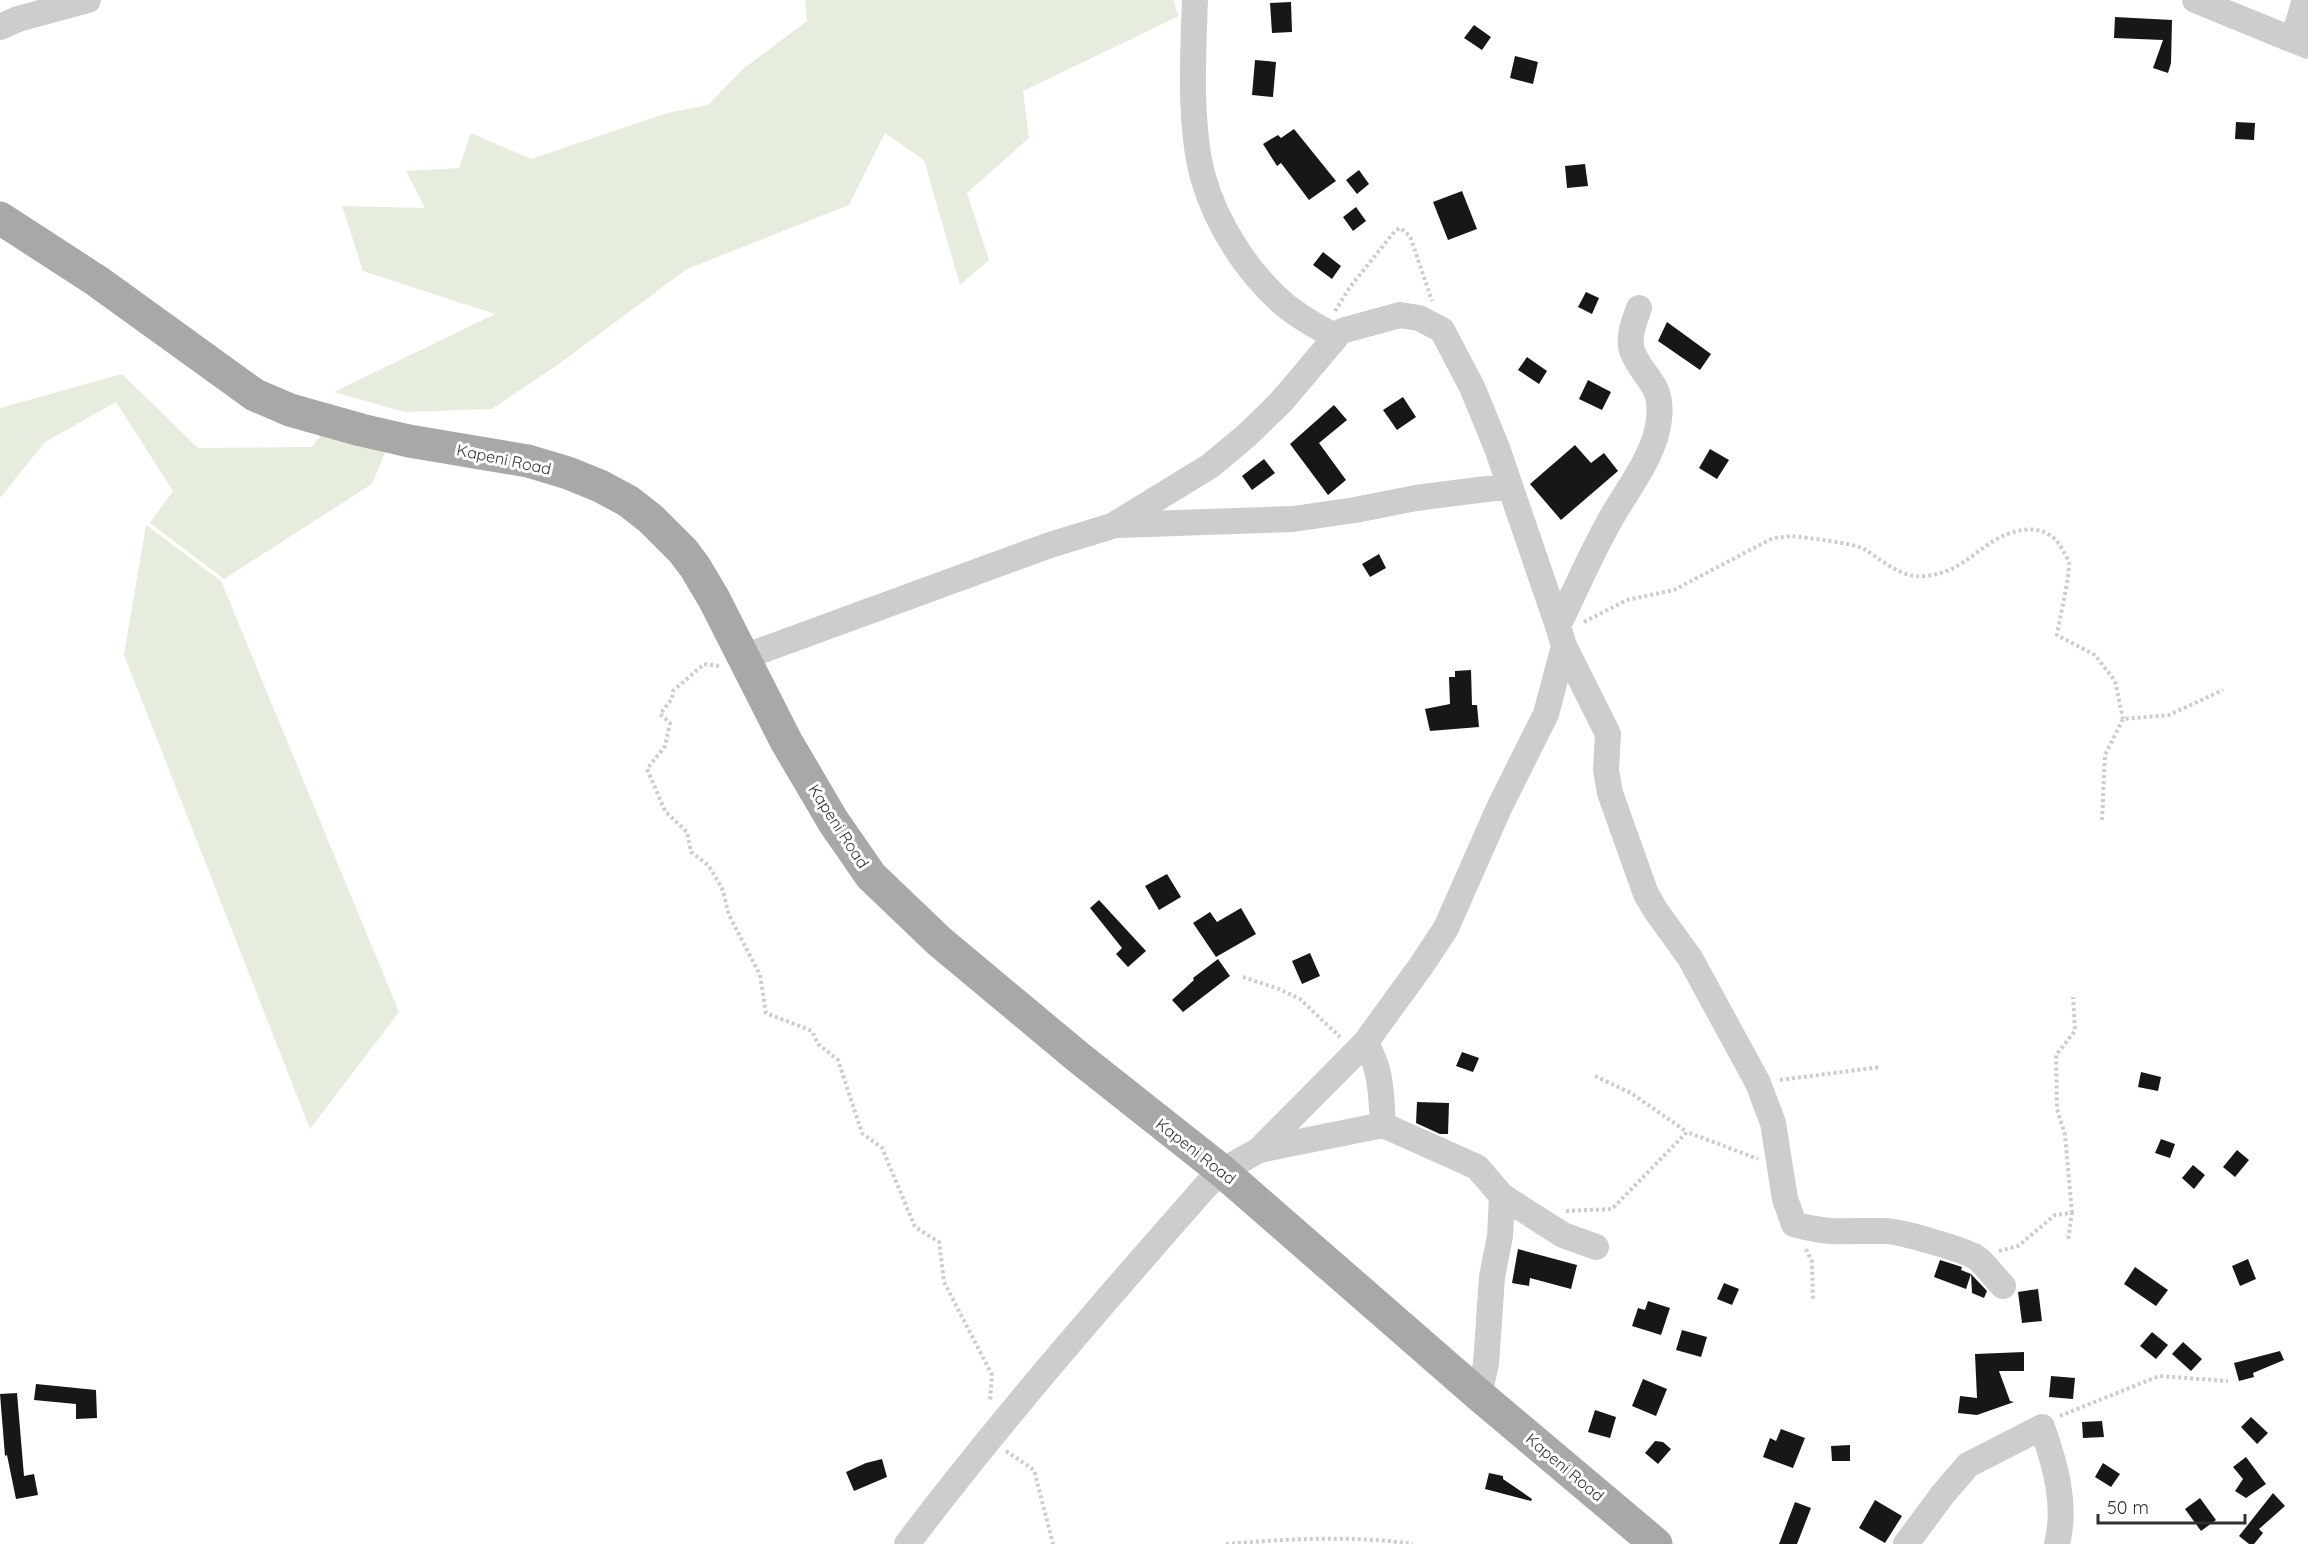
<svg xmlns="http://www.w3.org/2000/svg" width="2308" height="1544" font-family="Quicksand,sans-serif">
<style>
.green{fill:#e6edde}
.building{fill:#171717}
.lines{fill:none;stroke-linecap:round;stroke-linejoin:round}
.path{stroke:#cdcdcd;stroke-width:4;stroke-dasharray:3 3;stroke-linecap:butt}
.minor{stroke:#cdcdcd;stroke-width:26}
.major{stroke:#a8a8a8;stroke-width:33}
.labels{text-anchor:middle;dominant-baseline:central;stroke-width:6;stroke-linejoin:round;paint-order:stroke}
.street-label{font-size:16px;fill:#303030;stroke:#fff}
</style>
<rect width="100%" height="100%" fill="#fff"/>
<path class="green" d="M805,0H1173L1179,16L1023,91L1029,138L967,193L989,260L960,285L924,160L885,133L849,205L687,269L556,366L492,409L404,412L334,392L495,314L363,271L342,206L425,208L406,171L459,168L471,133L531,159L667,113L708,105L743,69L807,21Z
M122,374L198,448L312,447L335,415L392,436L372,484L224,579L150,523L173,491L116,402L45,442L0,498V408Z
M146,525L221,581L399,1012L310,1129L124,655Z"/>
<path class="building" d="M1291,2L1292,32L1272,33L1270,3Z
M2115,17L2172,20L2171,63L2168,73L2153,68L2163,40L2114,38Z
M1474,25L1491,37L1482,50L1464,38Z
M1515,56L1538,62L1533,84L1510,78Z
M1255,60L1276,62L1273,97L1252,95Z
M2236,122L2255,123L2254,140L2235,139Z
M1294,129L1336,181L1309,200L1281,163L1277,166L1263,144L1278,135L1281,138Z
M1585,164L1588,186L1567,188L1565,166Z
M1359,170L1369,184L1357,194L1346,180Z
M1462,191L1477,229L1448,240L1433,202Z
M1356,207L1366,221L1353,231L1343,217Z
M1323,252L1341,266L1332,279L1313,265Z
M1586,292L1599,298L1592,314L1578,307Z
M1667,322L1711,354L1700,370L1658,341Z
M1527,357L1547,371L1539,384L1518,370Z
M1588,380L1611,392L1602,410L1579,399Z
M1403,397L1416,417L1397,430L1383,410Z
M1334,405L1347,420L1319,443L1346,480L1328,495L1290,444Z
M1575,445L1591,463L1604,453L1618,471L1561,520L1530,484Z
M1710,449L1729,460L1717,479L1699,468Z
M1264,459L1275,473L1252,490L1242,476Z
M1379,554L1386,568L1370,577L1362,564Z
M1471,670L1472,705H1477L1479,727L1430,731L1425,709L1450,704L1449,677H1455V671Z
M1167,874L1181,897L1159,910L1145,886Z
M1099,900L1146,951L1128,967L1116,954L1122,948L1090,908Z
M1241,908L1256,934L1216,957L1193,923L1210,912L1217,922Z
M1310,953L1320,976L1302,984L1292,961Z
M1218,959L1230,976L1183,1012L1172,1000L1194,980L1193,978Z
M1462,1052L1479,1058L1473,1072L1456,1066Z
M2141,1072L2161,1077L2158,1091L2138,1087Z
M1417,1102L1449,1103L1448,1134H1440L1416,1123Z
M2161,1139L2175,1144L2170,1158L2155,1153Z
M2237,1150L2249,1160L2235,1177L2223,1167Z
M2193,1165L2205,1175L2194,1189L2182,1178Z
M1518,1249L1577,1265L1571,1289L1530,1278L1529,1286L1512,1283Z
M2248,1259L2256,1279L2240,1286L2232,1266Z
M1940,1260L1962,1267L1961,1270L1971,1274L1966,1289L1934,1277Z
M2135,1267L2168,1290L2156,1306L2124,1284Z
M1971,1274L1987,1291L1984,1298L1972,1293Z
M1724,1283L1739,1289L1732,1305L1717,1299Z
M2038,1289L2042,1321L2022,1323L2018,1292Z
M1648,1301L1670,1308L1661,1335L1632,1326L1638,1308L1645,1310Z
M1682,1330L1707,1337L1701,1357L1676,1350Z
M2152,1332L2168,1345L2156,1359L2140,1346Z
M2183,1342L2202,1359L2191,1371L2172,1354Z
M2280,1351L2284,1360L2253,1373L2254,1377L2239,1381L2234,1363Z
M2024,1352V1371H1999L2010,1401L2014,1402L1977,1415L1958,1413L1960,1396L1977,1398L1975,1354Z
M2051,1376L2075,1378L2073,1399L2049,1397Z
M1643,1379L1667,1389L1656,1416L1632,1406Z
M36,1384L96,1390L97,1418L76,1419V1404L34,1400Z
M17,1393L24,1476L34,1474L38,1495L16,1499L7,1455L5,1456L0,1394Z
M1595,1410L1616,1417L1610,1438L1588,1432Z
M2251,1417L2268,1433L2257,1444L2241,1427Z
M2102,1421L2104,1437L2083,1438L2082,1422Z
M1781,1429L1805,1438L1793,1468L1763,1457L1770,1438L1776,1441Z
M1655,1441L1663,1442L1671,1449L1658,1464L1645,1453Z
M1850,1445V1461H1832L1831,1446Z
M2246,1457L2266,1484L2246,1498L2235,1491L2243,1479L2233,1467Z
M882,1459L887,1477L854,1491L846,1472L866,1463Z
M2103,1463L2120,1474L2111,1487L2095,1477Z
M1489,1473L1503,1476V1479L1532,1499L1531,1501L1485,1489Z
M2273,1493L2285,1506L2259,1529L2263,1533L2254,1544H2249L2239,1536Z
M2200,1498L2216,1520L2201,1531L2185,1509Z
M1875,1500L1902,1516L1885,1543L1859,1528Z
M1795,1502L1811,1508L1797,1544H1779Z"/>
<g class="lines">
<path class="path" d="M1335,311L1350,287L1395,231L1400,228L1410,236L1432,301
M1584,622L1627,600L1674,590L1773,538L1792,536C1807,538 1854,543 1864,549C1882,560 1902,579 1925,576C1958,573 1971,554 1997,539C2021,526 2050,523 2063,551C2065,554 2068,559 2069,563C2070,575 2059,621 2057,635L2095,655L2115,681L2123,719
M719,666L704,664L673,691L672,699L660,714L670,723L665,746L647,769L665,811L687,832L691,852L708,865L722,888L729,915L760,975L766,1013L812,1031L818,1044L838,1060L862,1133L882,1148L915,1227L939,1242L944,1282L992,1375L990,1402
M2102,820L2105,755L2123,719L2169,715L2223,690
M1243,977L1279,989L1300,999L1340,1037
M1595,1076L1631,1093L1687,1132
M1780,1080L1880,1067
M1566,1211L1612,1209L1687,1132L1758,1159
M2072,1213L2065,1135L2057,1109L2056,1055L2075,1031L2073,997
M1806,1249L1812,1262L1813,1301
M1999,1251L2018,1246L2055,1215L2072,1213L2068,1240
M2060,1416L2159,1376L2228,1381
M1006,1451L1034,1470L1053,1544
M1226,1544C1287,1539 1351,1535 1413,1544"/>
<path class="minor" d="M2195,0L2308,46
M0,27L18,19L88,0
M2293,40L2305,0
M1336,337L1340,332L1345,330L1400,315L1419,318L1442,330L1472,387L1497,448L1510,486
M1118,525L1293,519L1355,510L1416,498L1510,486L1558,626
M1564,646L1608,734L1606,770L1610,793L1646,894L1656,911L1690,958L1758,1083L1773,1123L1785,1199L1794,1224C1831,1235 1848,1230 1885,1231C1900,1231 1960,1249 1974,1256C1984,1262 1994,1277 2003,1286
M744,657L1050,545L1112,526L1210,466L1246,436L1281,402L1336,337C1319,328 1301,318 1286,306C1248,274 1216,224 1203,177C1189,126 1193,53 1195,0
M1365,1043C1382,1068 1381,1095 1383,1125
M1259,1150L1383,1125L1477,1167L1502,1196L1563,1235L1596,1247
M1479,1395L1486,1364L1492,1277L1500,1236L1502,1196
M907,1544C1001,1420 1103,1303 1206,1186L1222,1171L1259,1150L1365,1043L1421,966L1446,928L1499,808L1546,714L1564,646L1558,626C1575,591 1590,556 1609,522C1625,492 1656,455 1659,419C1663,383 1645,381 1633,353C1627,339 1634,322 1639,308
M1906,1544L1943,1494L1968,1465L2042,1427C2055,1464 2067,1504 2057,1544"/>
<path class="major" d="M0,218L97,281L255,395L290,410L361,430L409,441L528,461L568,473L600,486L628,501L651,519L683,551L695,567L714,599L786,741L833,821L871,876L939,941L1078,1057L1222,1171L1479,1395L1656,1544"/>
</g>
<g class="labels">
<g class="street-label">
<text transform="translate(504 459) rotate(12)">Kapeni Road</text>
<text transform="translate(839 826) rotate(57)">Kapeni Road</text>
<text transform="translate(1196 1151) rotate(38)">Kapeni Road</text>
<text transform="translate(1565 1467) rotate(40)">Kapeni Road</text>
</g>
</g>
<path d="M2098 1514v9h147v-9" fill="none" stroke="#303030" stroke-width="3"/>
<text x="2107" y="1514" font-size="18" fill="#303030" stroke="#ffffff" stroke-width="4.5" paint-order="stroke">50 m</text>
</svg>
